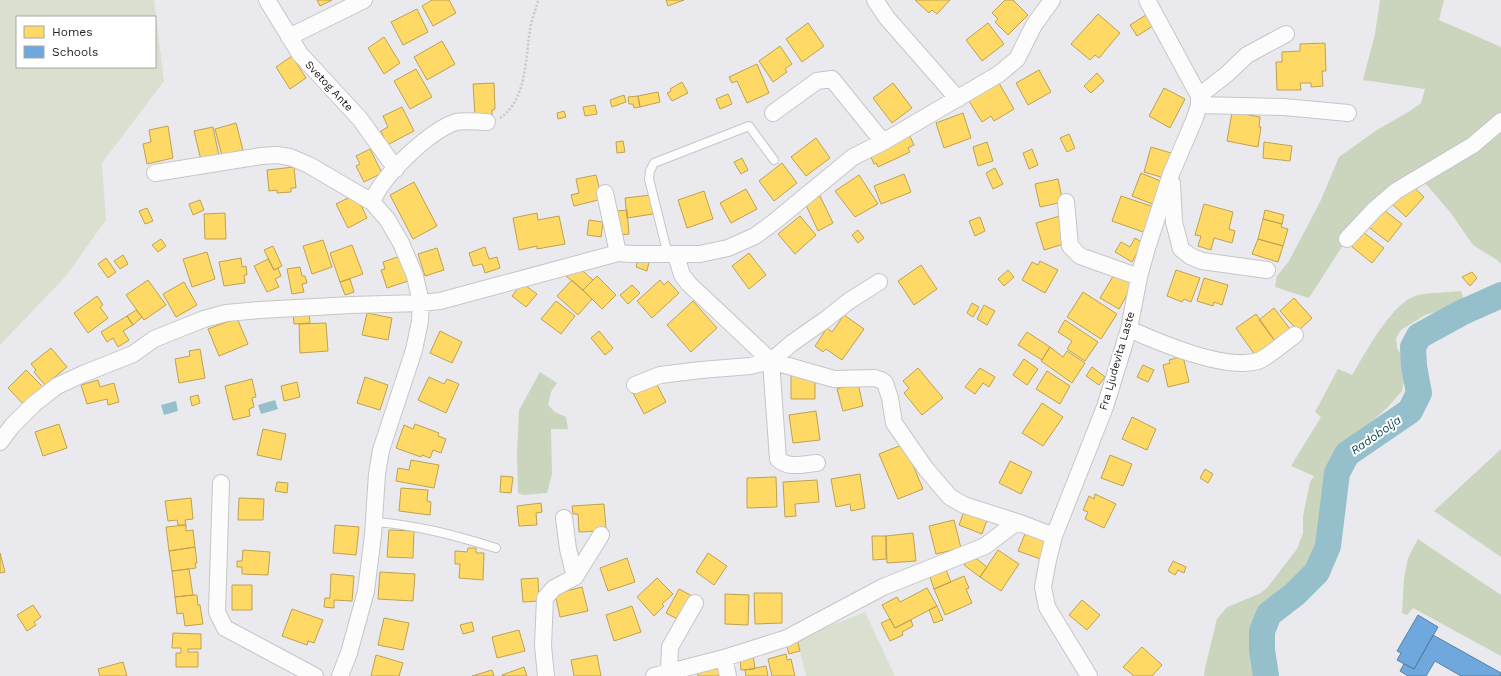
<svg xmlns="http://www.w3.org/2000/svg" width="1501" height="676" font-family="'Work Sans',sans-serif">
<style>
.green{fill:#d9e0cf;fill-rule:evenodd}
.forest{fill:#cbd4bc}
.water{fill:#95bfca}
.homes{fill:#ffd966;stroke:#bda252}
.schools{fill:#6fa8dc;stroke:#5880a5}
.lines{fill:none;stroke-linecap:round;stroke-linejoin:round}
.river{stroke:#95bfca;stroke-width:26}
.service-casing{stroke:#c6c6c9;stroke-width:10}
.minor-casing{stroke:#c6c6c9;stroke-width:18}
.path{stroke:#c8c8ca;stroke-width:2.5;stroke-dasharray:2 2;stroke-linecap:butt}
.service{stroke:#fcfcfc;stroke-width:8}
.minor{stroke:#fcfcfc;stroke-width:16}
.labels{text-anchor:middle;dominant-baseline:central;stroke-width:4;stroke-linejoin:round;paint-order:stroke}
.street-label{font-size:11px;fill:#232225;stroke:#fff}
.water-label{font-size:12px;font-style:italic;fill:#114852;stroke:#fff}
</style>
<rect width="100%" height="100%" fill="#eaeaee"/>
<path class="green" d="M0,0H154L164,81L102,163L106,220L66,276L0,345ZM17,17H155V67H17Z
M865,612L895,676H806L797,639Z"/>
<path class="forest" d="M1380,0H1444L1439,20L1501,47V264L1497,260L1473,245L1450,212L1420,177L1347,239L1309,298L1275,287L1277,276L1289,261L1320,202L1339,157L1377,130L1410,111L1421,103L1425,89L1363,80L1375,34Z
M1461,291L1465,304L1425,315L1401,330L1396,338L1397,348L1404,359L1406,372L1402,391L1388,407L1337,453L1325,474L1317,538L1307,565L1287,590L1267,603L1253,637L1256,676H1204L1205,668L1217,619L1227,607L1259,594L1267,588L1297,549L1303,533V516L1310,482L1314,476L1291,466L1321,417L1315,412L1338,369L1352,375C1366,353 1392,301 1418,295C1432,292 1447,293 1461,291Z
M540,372L557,383L551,392L548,405L555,412L566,417L568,429H551L552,474L547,493L523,495L518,493L517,454L519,410Z
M1501,449V557L1434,511Z
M1418,539L1501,595V656L1413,608L1407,615L1402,613L1404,578L1408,558Z"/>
<path class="water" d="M275,400L278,409L261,414L258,405Z
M176,401L178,411L164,415L161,405Z"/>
<path class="homes" d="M317,0H332L320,6Z
M432,0H449L456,13L433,26L422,6Z
M666,0H684L668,6Z
M915,0H950L937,14L932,10L929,13Z
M1005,0H1013L1028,15L1008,35L995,22L998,19L992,13Z
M417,9L428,32L403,45L391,22Z
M1098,14L1120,33L1099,58L1095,55L1090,60L1071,44Z
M1146,15L1153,26L1137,36L1130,25Z
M808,23L824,46L802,62L786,39Z
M988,23L1004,44L982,61L966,40Z
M384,37L400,63L384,74L368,48Z
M442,41L455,64L427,80L414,57Z
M1325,43L1326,71H1322L1323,86L1311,87V83H1300L1301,90H1277L1276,62H1282V52L1300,51V44Z
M780,46L792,64L785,69L787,72L773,82L759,61Z
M292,56L306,78L290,89L276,67Z
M757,64L769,93L747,103L737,81L732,83L729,77Z
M416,69L432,97L410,109L394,81Z
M1039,70L1051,92L1028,105L1016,83Z
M1097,73L1104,81L1091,93L1084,86Z
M682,82L688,93L672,101L667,93L671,91L670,89Z
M494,83L495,109L492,110V115L475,116L473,84Z
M893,83L912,108L892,123L873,98Z
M999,83L1014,109L994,121L991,116L982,122L969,101Z
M1164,88L1185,99L1170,128L1149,116Z
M658,92L660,102L640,107L638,96Z
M728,94L732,104L720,109L716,99Z
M624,95L626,102L612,107L610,100Z
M638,96L640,107L634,108L633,104H629L628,97Z
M595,105L597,114L585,116L583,107Z
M402,107L414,131L387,145L381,131L388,127L383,116Z
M564,111L566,117L558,119L557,113Z
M1232,112L1260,117L1259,127H1261L1258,147L1227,141Z
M963,113L971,138L944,148L936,123Z
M236,123L243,150L222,156L215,129Z
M168,126L173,158L147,164L143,144L151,142L149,130Z
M213,127L219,156L201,160L194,131Z
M908,132L914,145L908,148L910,152L878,167L876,163L874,164L870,155Z
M1069,134L1075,148L1067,152L1060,138Z
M816,138L830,158L806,176L791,157Z
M623,141L625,152L617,153L616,142Z
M987,142L993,161L978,166L973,147Z
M1264,142L1292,146L1290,161L1263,158Z
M1151,147L1171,153L1164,178L1144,172Z
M370,149L382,173L364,182L356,166L360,164L356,156Z
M1032,149L1038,165L1029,169L1023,153Z
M742,158L748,170L741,174L734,162Z
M782,163L797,183L774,201L759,181Z
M294,167L296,188H291V192L277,193V190L269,191L267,170Z
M995,168L1003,184L993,189L986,173Z
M1141,173L1163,182L1155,205L1132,196Z
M904,174L911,192L881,204L874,186Z
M596,175L602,199L574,206L571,195L579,193L576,179Z
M859,175L878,204L855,217L835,191Z
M1058,179L1063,202L1040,207L1035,184Z
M414,182L437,226L413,239L390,195Z
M1408,182L1424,197L1406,217L1390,202Z
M746,189L757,209L731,223L720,203Z
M704,191L713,219L687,228L678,200Z
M356,194L367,218L348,228L336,204Z
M651,195L653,214L627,218L625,198Z
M820,196L833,223L818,231L805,203Z
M1121,196L1154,207L1146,233L1112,221Z
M200,200L204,210L193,215L189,204Z
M1204,204L1233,212L1229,229L1235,231L1232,243L1214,238L1211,250L1198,246L1201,236L1195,235Z
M1380,207L1402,224L1388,242L1366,225Z
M147,208L153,221L145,224L139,211Z
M627,210L629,234L620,235L617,211Z
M1265,210L1284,215L1282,224L1263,219Z
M225,213L226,239H205L204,214Z
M537,213L538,220L559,216L565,244L537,249V246L519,250L513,218Z
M800,216L816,235L795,254L778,234Z
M1060,216L1067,243L1044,250L1036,223Z
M980,217L985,231L975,236L969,221Z
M1263,219L1282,224L1281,227L1288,229L1283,246L1258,239Z
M589,220L603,222L601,237L587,235Z
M858,230L864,238L858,243L852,235Z
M1363,232L1384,248L1372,263L1351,246Z
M1135,238L1143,243L1132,262L1115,252L1121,242L1130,247Z
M161,239L166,246L158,252L152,245Z
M1258,239L1283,246L1278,262L1252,254Z
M323,240L332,267L312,274L303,246Z
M352,245L363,274L340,282L330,253Z
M273,246L282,266L274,270L264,250Z
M485,247L489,259L497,257L500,268L485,273L482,264L473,266L469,253Z
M437,248L444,270L425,276L418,254Z
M207,252L215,279L192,287L183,259Z
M749,253L766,275L749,289L732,266Z
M123,255L128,264L120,269L114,261Z
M403,255L411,280L387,288L381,270L385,269L383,262Z
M106,258L116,272L108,278L98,264Z
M241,258L242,267L246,266L247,275H244L245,283L224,286L219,262Z
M268,259L274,270L278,268L281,276L275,279L279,287L267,292L254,266Z
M638,259L649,262L647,271L636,267Z
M1040,261L1058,270L1045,293L1022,280L1032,262L1038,265Z
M576,265L593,280L583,290L566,276Z
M921,265L937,289L914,305L898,281Z
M300,267L302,276H305L307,283L302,284L304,292L292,294L287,269Z
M1008,270L1014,277L1004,286L998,279Z
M1176,270L1200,278L1191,302L1184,299L1182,302L1167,296Z
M1472,272L1477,278L1470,286L1462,277Z
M1115,273L1133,284L1119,309L1100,298Z
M597,276L616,295L602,309L583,290Z
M1204,278L1228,285L1222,305L1214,302L1213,306L1197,301Z
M350,279L354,292L345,295L340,282Z
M148,280L166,305L144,320L126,295Z
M572,280L592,299L578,315L557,296Z
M660,280L664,285L668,281L679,293L652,318L637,301Z
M184,282L197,305L176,317L163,294Z
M522,283L537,294L526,307L512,296Z
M632,285L640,293L628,304L620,295Z
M1083,292L1117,314L1101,339L1067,317Z
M97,296L103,305L100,307L108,318L88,333L74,313Z
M1294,298L1312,318L1298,331L1280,311Z
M556,301L575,316L561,334L541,319Z
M693,301L717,328L691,352L667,325Z
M972,303L979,307L973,317L967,313Z
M984,305L995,311L987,325L977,319Z
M1274,308L1290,329L1275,341L1259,320Z
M136,310L142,317L133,325L127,316Z
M309,313L310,323L294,324L293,314Z
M367,313L392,318L388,340L362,335Z
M1256,314L1275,341L1255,355L1236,328Z
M844,315L864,329L842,360L826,349L823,352L815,346L827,328L832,332Z
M127,316L133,325L123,331L129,340L118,347L113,338L107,342L101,332Z
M237,318L248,344L219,356L208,329Z
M1065,320L1098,342L1085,361L1067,349L1072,341L1058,332Z
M326,323L328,351L300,353L299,324Z
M440,331L462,342L452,363L430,353Z
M599,331L613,348L605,355L591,338Z
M1027,332L1050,347L1042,360L1018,345Z
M1050,347L1063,357L1067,351L1085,363L1072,383L1041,361Z
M51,348L67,367L45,385L34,372L36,370L31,364Z
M200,349L205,378L179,383L175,359L190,356L189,351Z
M1183,356L1189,382L1168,387L1163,365L1170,363L1169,360Z
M1024,359L1038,369L1027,385L1013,375Z
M1143,365L1154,370L1148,382L1137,377Z
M1092,367L1105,377L1099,385L1086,376Z
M918,368L943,398L922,415L904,393L909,388L903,381Z
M980,368L995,377L989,387L983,383L975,394L965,387Z
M26,370L45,389L27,408L8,388Z
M1047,371L1070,386L1060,404L1036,389Z
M791,375H815V399H791Z
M365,377L388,385L380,410L357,403Z
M429,377L444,384L447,379L459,384L446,413L418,400Z
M252,379L256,397L252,398L254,407L249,409L250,416L233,420L225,386Z
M98,380L100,387L114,383L119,402L108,405L107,399L87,404L81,385Z
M655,381L666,402L644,414L633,393Z
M297,382L300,397L284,401L281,386Z
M858,383L863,406L843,411L837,389Z
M198,395L200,403L192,406L190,397Z
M1042,403L1063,417L1043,446L1022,433Z
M816,411L820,440L793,443L789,415Z
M1132,417L1156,429L1147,450L1122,439Z
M59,424L67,448L43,456L35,432Z
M415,424L439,433L438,436L446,439L441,453L433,450L430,458L422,455L421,457L396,448L404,425L413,429Z
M263,429L286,434L281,460L257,455Z
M904,444L923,489L898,499L879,454Z
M1110,455L1132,464L1123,486L1101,478Z
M411,460L439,465L434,488L396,481L398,468L409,470Z
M1010,461L1032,472L1021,494L999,483Z
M1205,469L1213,474L1208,483L1200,478Z
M860,474L865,508L851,511L850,504L836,507L831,479Z
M501,476L513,477L511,493L500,492Z
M776,477L777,507L747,508V478Z
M817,480L819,502L795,504L796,516L785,517L783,482Z
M277,482L288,483L287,493L275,491Z
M401,488L428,490L427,501L431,502L430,515L399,511Z
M1095,494L1116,504L1104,528L1085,519L1088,512L1083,510L1089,496L1094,499Z
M191,498L193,519L185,520L186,525H178L177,520L168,521L165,501Z
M239,498L264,499L263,520H238Z
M541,503L542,512L536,513L537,525L519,526L517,506Z
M604,504L606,528H599L600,531L579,532L578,514H573L572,506Z
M965,509L988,517L982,534L959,525Z
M954,520L961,548L936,554L929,526Z
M186,525V531L193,530L195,547L169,551L166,527Z
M335,525L359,527L356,555L333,553Z
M1027,529L1051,538L1043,560L1018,551Z
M389,530L414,531L413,558L387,557Z
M913,533L916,561L887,563L886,536Z
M872,536H886V559L873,560Z
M195,547L197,563H195L196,568L172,571L169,551Z
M468,548H476V553H484L483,580L459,578L460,564H455V551L467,552Z
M243,550L270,552L268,575L242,574V567H237V561H242Z
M998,550L1019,564L1001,591L980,577Z
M0,553L5,572L0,573Z
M708,553L727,566L714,585L696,572Z
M972,555L987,567L980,577L964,565Z
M627,558L635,582L608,591L600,568Z
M1173,561L1186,567L1184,573L1178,570L1175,575L1168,571Z
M189,569L193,595L175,597L172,571Z
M946,570L951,582L934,589L930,577Z
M380,572L415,574L413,601L378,599Z
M331,574L354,576L352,601L334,600V608L324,607L325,598H330Z
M964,576L969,588L966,589L972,603L945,615L934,589Z
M538,578L539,601L523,602L521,579Z
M657,578L673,594L662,604L664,606L654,616L637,597Z
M232,585H252V610H232Z
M582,587L588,611L560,617L555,594Z
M927,588L937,606L895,628L882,605L897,597L900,602Z
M679,589L694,597L681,621L666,613Z
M754,593H782V623L755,624Z
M725,594L749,595L748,625L725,624Z
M193,595H197L198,605H200L203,624L185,626L183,613L177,614L175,597Z
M1082,600L1100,615L1087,630L1069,615Z
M33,605L41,617L34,622L36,625L27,631L17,615Z
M632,606L641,632L614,641L606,615Z
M937,606L943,620L934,623L929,610Z
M292,609L323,620L314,643L308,641L307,645L282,636Z
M384,618L409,623L403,650L378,645Z
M890,619L895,628L911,620L913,626L902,632L903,635L890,641L881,623Z
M472,622L474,631L463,634L460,625Z
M519,630L525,651L497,658L492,637Z
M173,633L201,634V649H188V652H198V667H176V653H181V648H172Z
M797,639L800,651L789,654L786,643Z
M1142,647L1162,665L1152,676H1134L1123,667Z
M753,654L755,669L741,670L740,656Z
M786,654L787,660L791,659L795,676H772L768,659Z
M376,655L403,663L399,676H371Z
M597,655L601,676H574L571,660Z
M123,662L127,676H100L98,669Z
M721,664L723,676H698L697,667Z
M766,666L768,676H746L745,670Z
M524,667L527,676H502V675Z
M492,670L494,676H472Z"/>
<path class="schools" d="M1418,615L1438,627L1414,669L1397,660L1401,653L1397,651Z
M1433,635L1501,673V676H1461L1435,661L1426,676H1408L1400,671L1404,664L1414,669Z"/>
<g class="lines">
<path class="river" d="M1266,676L1262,650V631L1269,614L1295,594L1317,572L1328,546L1337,473L1347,454L1410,411L1419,393L1414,366L1413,347L1419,336L1461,313L1501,295"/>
<g class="service-casing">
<path id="service" d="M668,255L649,179L650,171L654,163L749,126L774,160
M374,522C417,525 454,535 496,548"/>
</g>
<g class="minor-casing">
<path id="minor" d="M267,0L300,54L360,119L396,169
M875,0L887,18L958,99
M289,37L364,0
M1199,96L1227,74L1247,55L1286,34
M1199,105L1284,107L1348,113
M773,113L817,81L832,79L883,142
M155,173L261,156L277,155L290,157L309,165L372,202L387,219L401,243L415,276L421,303L420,321L414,350L381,450L377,474L373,535L366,591L349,653L340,676
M1172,183L1174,222L1181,249L1190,256L1202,261L1267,270
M605,193L618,253
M372,202C382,176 429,131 456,122C465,120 478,122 487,122
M1066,202L1070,246L1080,256L1139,277
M1347,239L1375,209L1396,191L1473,145L1501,121
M676,255L682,275L689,284L771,361L834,379L875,378L881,380L885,383L890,398L894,423L926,469L950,497L964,505L1017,522L1054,536
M1129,329C1160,343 1225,371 1258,361C1267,358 1286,341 1295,335
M771,361L778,459C788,469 803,464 817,463
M635,385L660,375L701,370L750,366L771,361L792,343L825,320L849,301L879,282
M0,442L12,426L34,404L57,386L83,374L133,354L154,339L204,319L226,313L260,310L351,305L421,303L440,301L618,253L633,254H700L728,248L755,236L774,222L853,157L883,142L999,74L1017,59L1034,25L1052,0
M221,483L217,612L225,628L315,676
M564,518L568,549L575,577
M724,658L728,676
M669,672L670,647L695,603
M546,676L543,646L545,598L554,588L575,577L601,535
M654,676L724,658L787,638L883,587L985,546L1017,522
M1089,676L1047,607L1043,587L1048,560L1054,536L1105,407L1129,329L1139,277L1147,248L1171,174L1195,118L1199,105V96L1147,0"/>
</g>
<path class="path" d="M500,118C527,100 525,59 530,30C531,20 536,10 538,0"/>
<use href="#service" class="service"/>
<use href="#minor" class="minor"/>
</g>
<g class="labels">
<g class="street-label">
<text transform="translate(329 86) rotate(47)">Svetog Ante</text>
<text transform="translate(1117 361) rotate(-74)">Fra Ljudevita Laste</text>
</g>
<g class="water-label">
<text transform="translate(1376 435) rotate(-35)">Radobolja</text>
</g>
</g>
<rect x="16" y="16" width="140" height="52" fill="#ffffff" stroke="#a7a7a8"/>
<rect x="24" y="26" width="20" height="12" fill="#ffd966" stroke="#a7a7a8"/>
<text x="52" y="36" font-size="12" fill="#232225">Homes</text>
<rect x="24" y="46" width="20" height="12" fill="#6fa8dc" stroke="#a7a7a8"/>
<text x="52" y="56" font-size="12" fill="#232225">Schools</text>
</svg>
